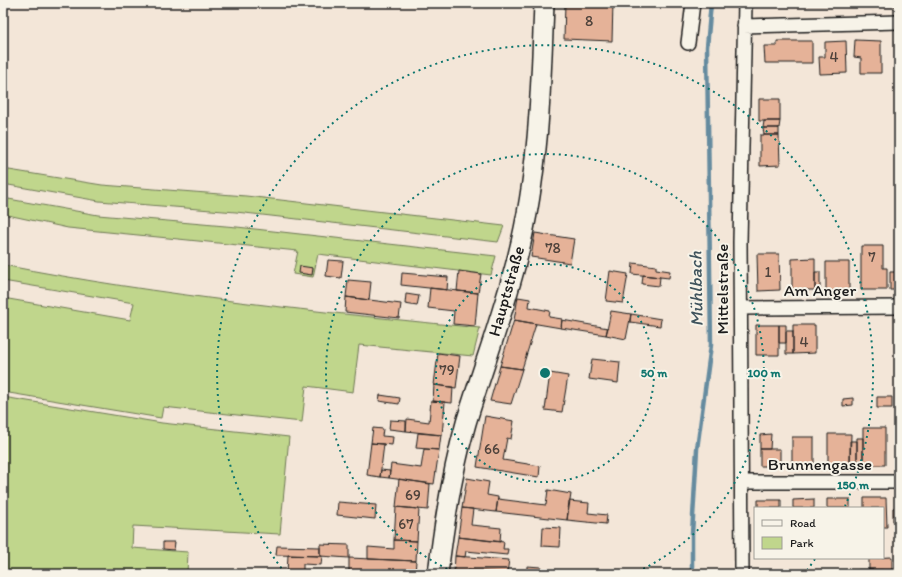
<svg xmlns="http://www.w3.org/2000/svg" width="902" height="577" font-family="Itim,sans-serif">
<style>
.green{fill:#c0d68c;stroke:#6e7954}
.lines{fill:none;stroke-linecap:round;stroke-linejoin:round}
.stream{stroke:#658b9f;stroke-width:4.5}
.building{fill:#e5b298;stroke:#1c1c1c}
.street-casing{stroke:#1c1c1c;stroke-width:16}
.secondary-casing{stroke:#1c1c1c;stroke-width:22}
.street{stroke:#f7f3e8;stroke-width:13}
.secondary{stroke:#f7f3e8;stroke-width:19}
.ring{fill:none;stroke:#0f766e;stroke-width:2;stroke-dasharray:2 4}
.labels{text-anchor:middle;dominant-baseline:central;stroke-width:4;stroke-linejoin:round;paint-order:stroke}
.number-label{font-size:15px;fill:#4e423b}
.street-label{font-size:17px;fill:#1c1c1c;stroke:#f7f3e8}
.water-label{font-size:18px;font-style:italic;fill:#40545d;stroke:#f7f3e8}
.centre{fill:#0f766e;stroke:#f7f3e8;stroke-width:2}
.ring-label{font-size:12px;text-anchor:middle;font-weight:bold;fill:#0f766e;stroke:#f7f3e8;stroke-width:4;stroke-linejoin:round;paint-order:stroke}
</style>
<rect width="100%" height="100%" fill="#f3e6d8"/>
<filter id="ink" filterUnits="userSpaceOnUse"><feTurbulence type="fractalNoise" baseFrequency=".025" numOctaves="2"/><feDisplacementMap in="SourceGraphic" scale="8" xChannelSelector="R" yChannelSelector="G"/><feConvolveMatrix kernelMatrix="1 2 1 2 8 2 1 2 1" color-interpolation-filters="sRGB"/></filter>
<g filter="url(#ink)">
<path class="green" d="M3,169L102,185L246,196L504,226L498,242L236,212L99,201L3,184Z
M3,198L98,215L237,227L496,256L491,275L318,254L313,277L293,274L298,251L68,228L3,214Z
M3,265C161,296 320,312 480,328L473,356L359,345L353,392L306,386L302,422L163,407L161,418L3,392V298L130,320L134,303L3,281Z
M3,397L162,423L289,437L280,534L133,526L132,548L188,552L187,574H3Z"/>
<g class="lines">
<path class="stream" d="M692,574V534L697,449L711,345L707,47L711,3"/>
</g>
<path class="building" d="M565,3H613L612,41L564,39Z
M803,3H827V5H803Z
M873,3H899V6H873Z
M855,40L881,41V73H861V58L854,57Z
M896,40H899V66H896Z
M777,41H812V63H765L764,46H777Z
M846,41L847,73L820,74L819,57H825V42Z
M759,99H780V121H759Z
M764,121H780L779,128H763Z
M763,128H779V135H764Z
M760,135H779L780,165L760,166Z
M535,233L574,239L570,263L531,257Z
M861,246H883V268H887V290H861Z
M757,254H779L780,290L758,291Z
M815,258V290H792V259Z
M328,260L343,261L341,278L326,276Z
M826,262H849V291H826Z
M633,263L656,266V269L670,271L669,278L632,274Z
M896,263H899V290H896Z
M300,266L313,268L312,275L299,273Z
M459,271L481,274L478,293L457,291Z
M610,271L628,274L623,303L606,301Z
M815,272H820V290H815Z
M890,272H896V290H890Z
M402,273L448,277L447,290L401,285Z
M643,275L660,277L659,286L642,284Z
M348,280L371,282L369,300L346,297Z
M430,288L478,293L475,326L453,324L454,311L428,308Z
M406,294L419,296L417,306L405,304Z
M346,297L401,304L399,318L345,312Z
M518,297L530,299L529,307L550,311L549,317L562,319L561,328L514,320Z
M611,311L631,314L626,339L606,335Z
M631,314L661,319L660,326L630,322Z
M514,320L536,324L522,369L500,366Z
M562,320L608,328L606,335L561,328Z
M897,324H899V352L897,353Z
M756,325H779V355H756Z
M779,325H786V343H779Z
M793,325H815V353L793,354Z
M786,331H793V354H786Z
M438,353L460,356L456,388L434,385Z
M592,359L620,362L618,383L589,379Z
M500,366L522,369L511,404L490,401Z
M550,373L568,376L562,412L545,410Z
M434,385L453,387L452,403L433,401Z
M380,395L400,398L399,404L379,401Z
M877,397H892V408H877Z
M853,398V405L843,406V399Z
M431,401L445,402L442,435L406,431L407,419L429,422Z
M485,416L514,421L511,439L507,438L503,460L540,466L539,477L477,467Z
M390,420L406,421V431L389,429Z
M373,428L383,429L382,436L393,437L392,445L371,443Z
M863,428H885V465H863Z
M418,433L441,435L439,450L416,448Z
M771,434L770,449H760V435Z
M828,434H851L850,465H828Z
M792,437H814V466H792Z
M857,438H863V461H857Z
M850,441H857V461H850Z
M371,443L384,444L380,477L367,475Z
M424,449L439,450L434,484L389,478L391,464L421,468Z
M760,449H780V466H760Z
M381,470L390,471L389,478L380,477Z
M467,478L489,482L487,495L498,497L496,512L462,508Z
M399,479L430,484L428,510L396,507Z
M548,490L571,494L567,520L496,512L498,499L546,505Z
M864,498H886L887,527H883V508H864Z
M814,499V508H793V500Z
M827,499H850V508H827Z
M758,500H781V508H758Z
M569,501L589,503L588,513L607,515L606,524L567,520Z
M338,502L376,505L375,519L337,515Z
M396,507L419,509L417,541L394,540Z
M899,507V521H893V508Z
M462,508L473,509L471,525L501,528L500,542L458,537Z
M543,527L561,528L560,547L542,546Z
M458,537L504,542L503,549H508L507,555L466,551L465,557L455,556Z
M394,540L417,541L416,561L368,559V547L394,549Z
M163,542H175L174,550L163,549Z
M320,544L349,545V558L320,556Z
M277,546L320,547V556L276,555Z
M288,555L322,556L321,565L303,564V574H287Z
M455,556L509,560L507,573L468,570V574H454Z
M892,557V570H869V558Z
M349,558L416,561L415,574L349,572Z
M527,566L541,567L540,574H527Z
M858,570H883V574H858Z"/>
<g class="lines">
<g class="street-casing">
<path id="street" d="M744,26L899,22
M688,43L693,3
M741,308L899,307
M742,482H899
M742,574L740,242L745,3"/>
</g>
<g class="secondary-casing">
<path id="secondary" d="M438,574C444,523 452,472 466,423C483,367 504,312 518,255C539,173 541,87 544,3"/>
</g>
<use href="#street" class="street"/>
<use href="#secondary" class="secondary"/>
</g>
</g>
<g class="ring">
<circle cx="545" cy="373" r="109"/>
<path d="M458 574A219 219 0 1 1 632 574"/>
<path d="M815 559A328 328 0 0 1 805 573M285 573A328 328 0 1 1 845 506"/>
</g>
<g class="labels">
<g class="number-label">
<text x="589" y="21">8</text>
<text x="834" y="57">4</text>
<text x="553" y="248">78</text>
<text x="872" y="257">7</text>
<text x="768" y="272">1</text>
<text x="804" y="342">4</text>
<text x="447" y="370">79</text>
<text x="492" y="449">66</text>
<text x="413" y="495">69</text>
<text x="406" y="524">67</text>
</g>
<g class="street-label">
<text transform="translate(722 289) rotate(-90)">Mittelstraße</text>
<text x="820" y="290">Am Anger</text>
<text transform="translate(506 291) rotate(-74)">Hauptstraße</text>
<text x="820" y="464">Brunnengasse</text>
</g>
<g class="water-label">
<text transform="translate(696 289) rotate(-91)">Mühlbach</text>
</g>
</g>
<circle cx="545" cy="373" r="6" class="centre"/>
<g class="ring-label">
<text x="654" y="377">50 m</text>
<text x="764" y="377">100 m</text>
<text x="853" y="489">150 m</text>
</g>
<rect width="902" height="577" fill="none" stroke="#f7f3e8" stroke-width="16"/>
<rect x="8" y="8" width="886" height="561" fill="none" stroke="#1c1c1c" stroke-width="1.5" filter="url(#ink)"/>
<rect x="754" y="507" width="130" height="52" fill="#f7f3e8" stroke="#9f9d96"/>
<rect x="762" y="520" width="20" height="6" fill="#f7f3e8" stroke="#9f9d96"/>
<text x="790" y="527" font-size="12" fill="#1c1c1c">Road</text>
<rect x="762" y="537" width="20" height="12" fill="#c0d68c" stroke="#9f9d96"/>
<text x="790" y="547" font-size="12" fill="#1c1c1c">Park</text>
</svg>
